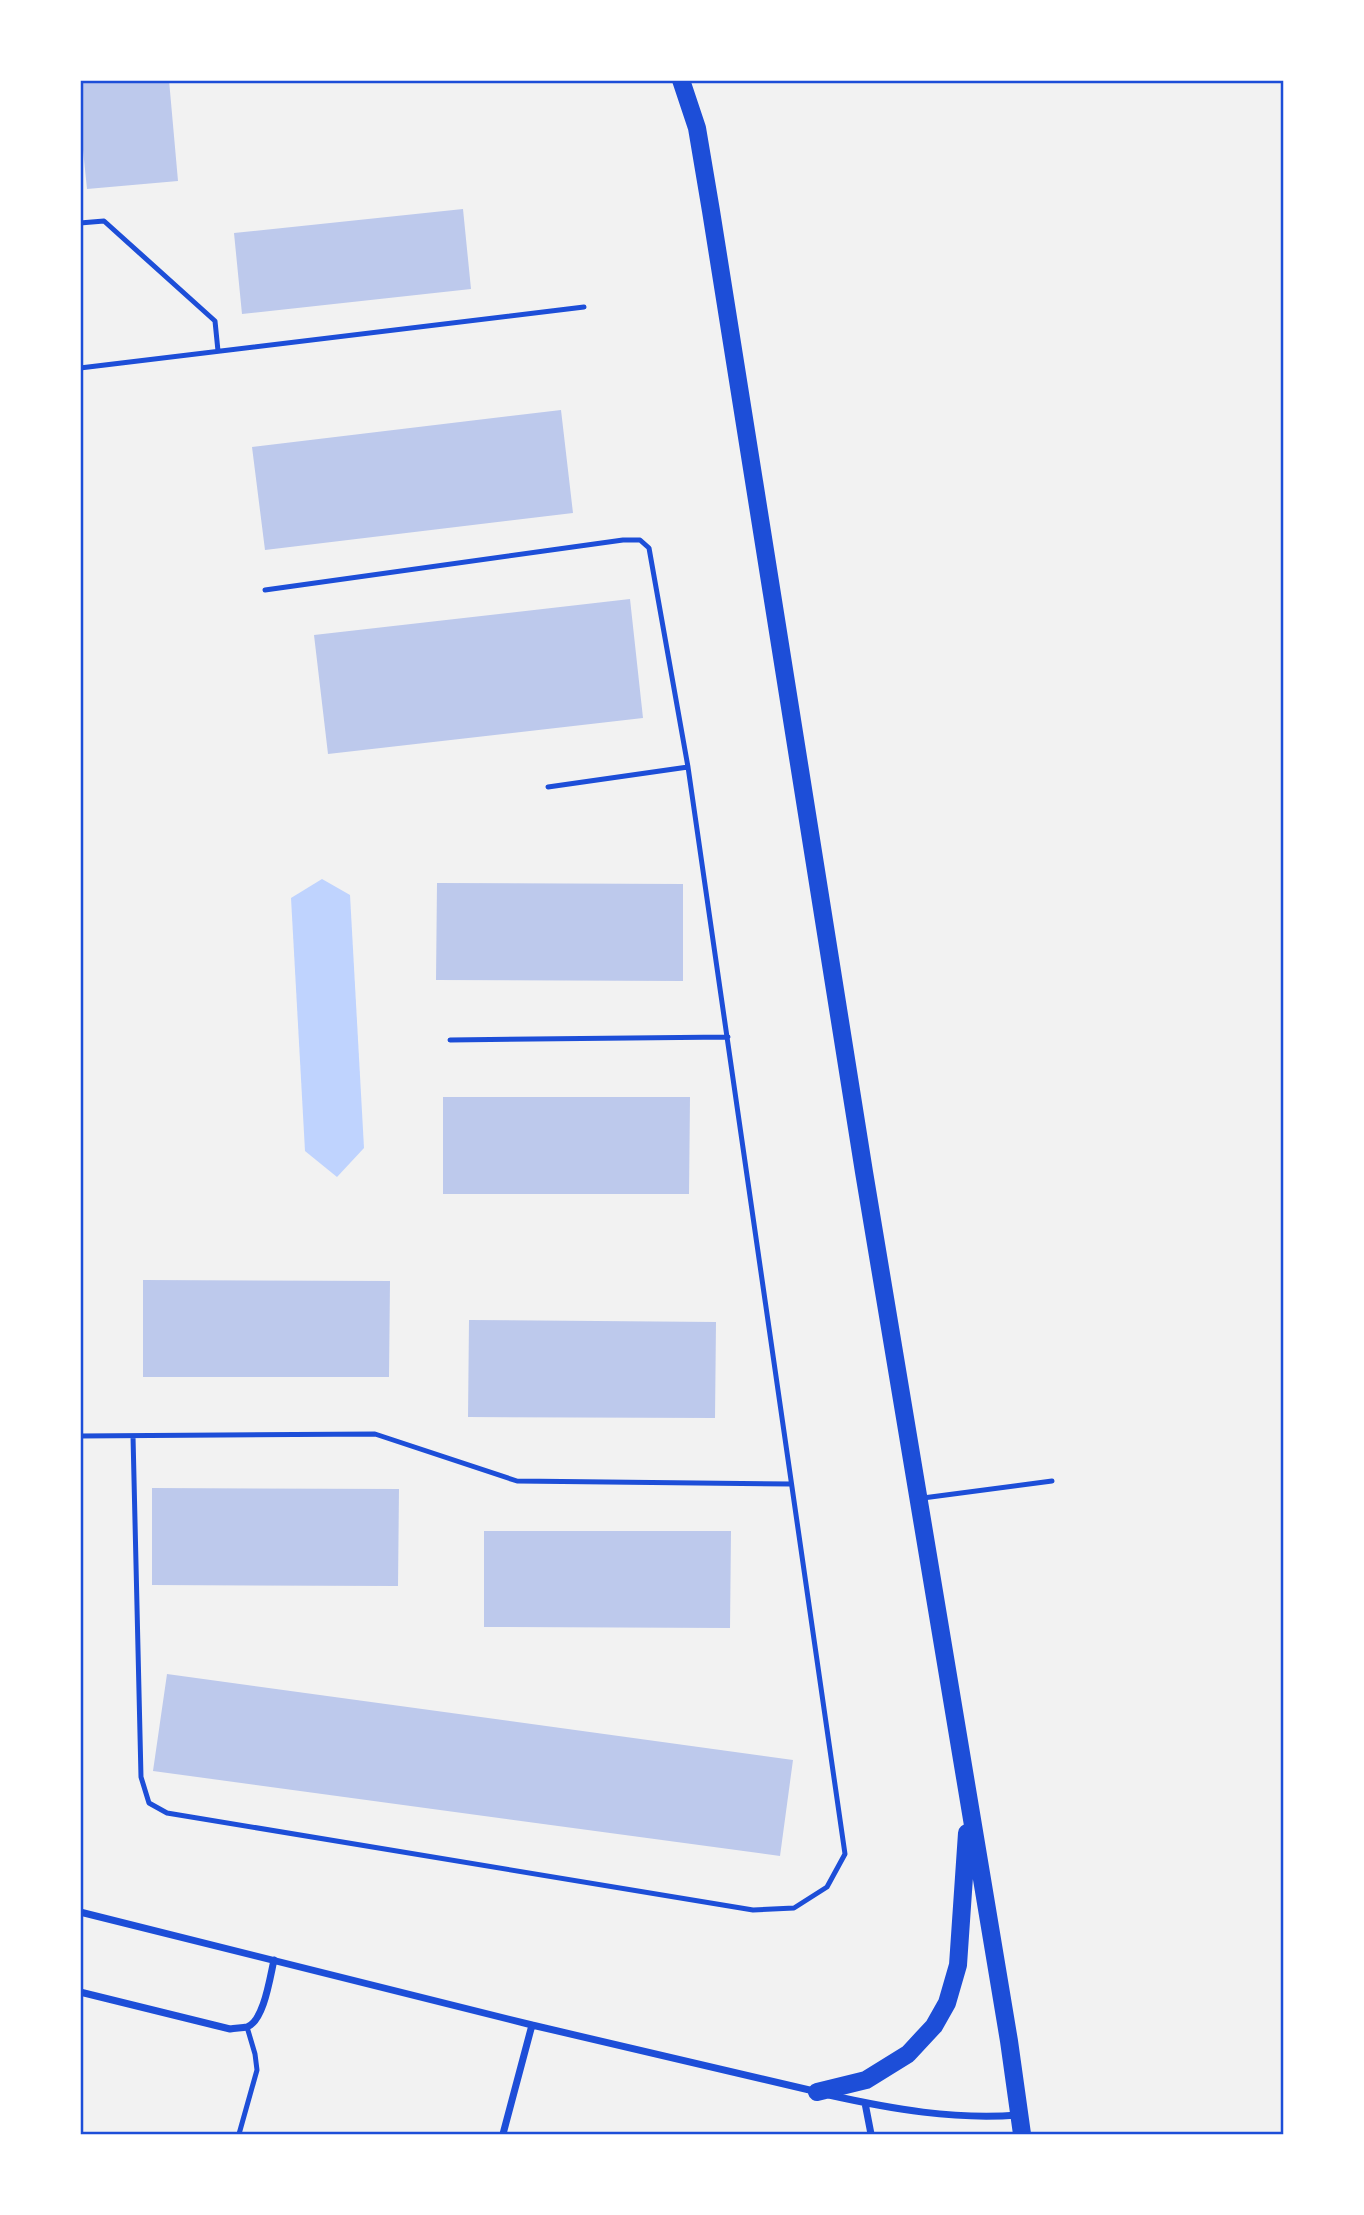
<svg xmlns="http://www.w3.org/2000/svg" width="1364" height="2215" font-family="'Exo 2',sans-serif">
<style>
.water{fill:#bfd3fe}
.building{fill:#bdc9ec}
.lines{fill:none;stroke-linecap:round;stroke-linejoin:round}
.service{stroke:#1d4ed8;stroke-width:5}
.minor{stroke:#1d4ed8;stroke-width:7}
.primary{stroke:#1d4ed8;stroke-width:18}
.neatline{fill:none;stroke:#1d4ed8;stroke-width:2.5}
</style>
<rect width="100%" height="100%" fill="#f2f2f2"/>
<path class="water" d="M322,879L350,895L364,1148L337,1177L305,1151L291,898Z"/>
<path class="building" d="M80,80H169L178,181L87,189L80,120Z
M463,209L471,289L242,314L234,233Z
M561,410L573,513L265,550L252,447Z
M630,599L643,718L328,754L314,635Z
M437,883L683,884V981L436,980Z
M443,1097H690L689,1194H443Z
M143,1280L390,1281L389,1377H143Z
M469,1320L716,1322L715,1418L468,1417Z
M152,1488L399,1489L398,1586L152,1585Z
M484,1531H731L730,1628L484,1627Z
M167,1674L793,1760L780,1856L153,1771Z"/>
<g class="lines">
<path class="service" d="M80,223L104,221L215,321L218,351
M80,368L584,307
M548,787L688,767
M450,1040L728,1037
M80,1436L375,1434L517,1481L791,1484
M133,1436L141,1777L149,1803L167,1813L753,1910L794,1908L827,1887L845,1854L688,767L649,548L640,540H623L265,590
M923,1498L1052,1481
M239,2134L257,2070L255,2054L247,2027"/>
<path class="minor" d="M80,1912L532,2025L818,2092
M80,1992L230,2029C235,2028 242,2028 247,2027C264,2021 270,1977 274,1960
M829,2095C892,2109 954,2120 1018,2115
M865,2103L871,2134
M503,2134L532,2025"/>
<path class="primary" d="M681,80L697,128L711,211L864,1172L1009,2041L1022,2134
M817,2092L866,2080L908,2054L934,2026L947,2003L958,1965L967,1833"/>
</g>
<rect width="1364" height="2215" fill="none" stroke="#ffffff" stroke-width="164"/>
<rect x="82" y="82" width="1200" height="2051" class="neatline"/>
</svg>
